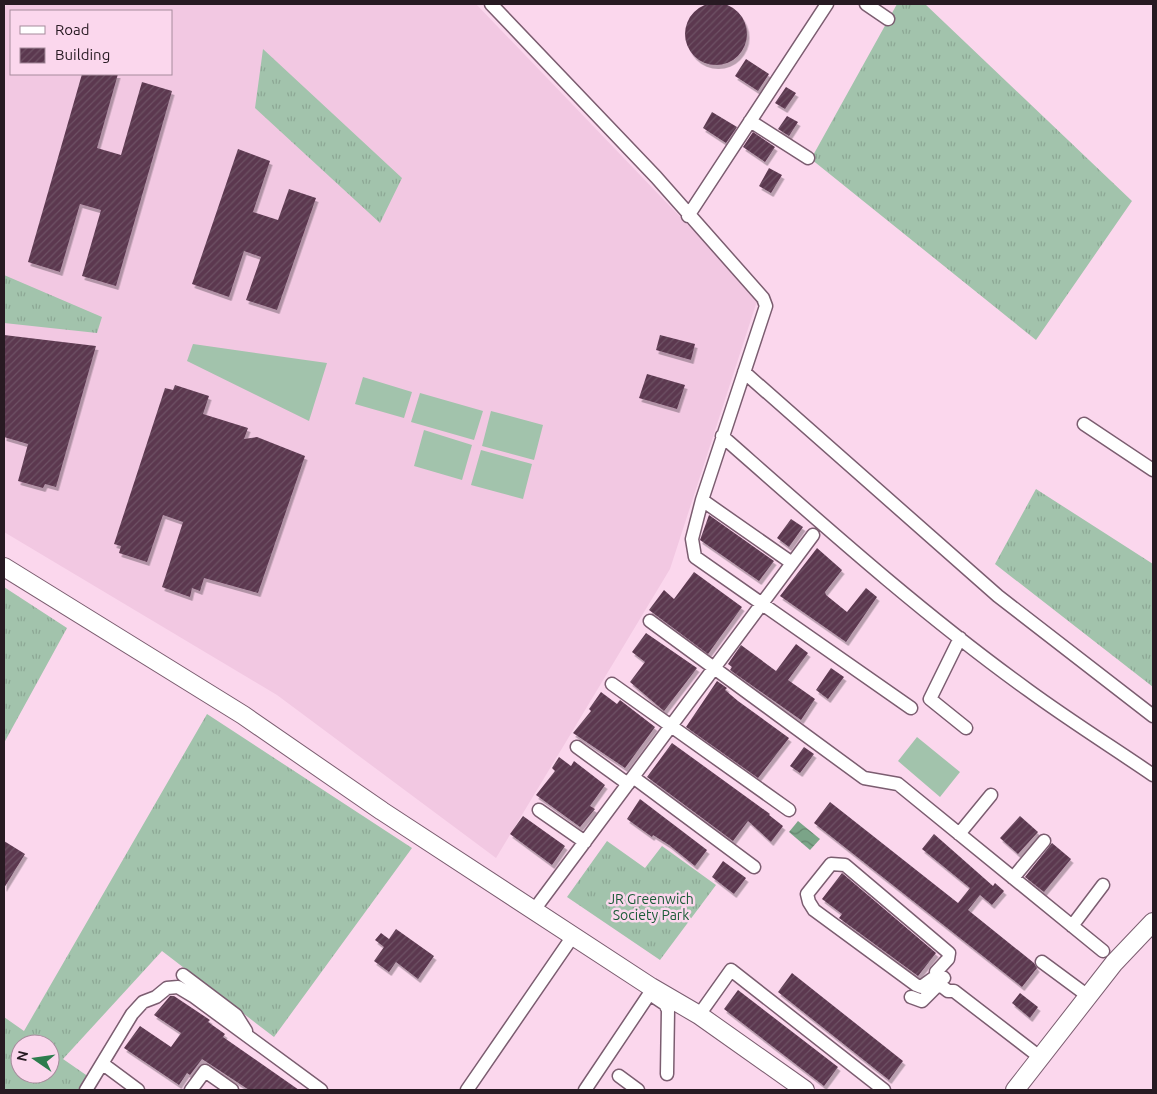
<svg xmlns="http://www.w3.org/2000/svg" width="1157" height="1094" font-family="Ubuntu,sans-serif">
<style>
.built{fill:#f2c8e2;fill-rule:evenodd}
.grass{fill:url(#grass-tufts);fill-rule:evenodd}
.garden{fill:#a2c3ac}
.water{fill:url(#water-waves)}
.building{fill:url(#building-hatch);filter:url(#shadow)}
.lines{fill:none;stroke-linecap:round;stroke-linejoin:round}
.street-casing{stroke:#7b5d70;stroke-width:15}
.secondary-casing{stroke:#7b5d70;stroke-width:20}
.street{stroke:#fff;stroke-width:12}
.secondary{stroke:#fff;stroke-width:18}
.labels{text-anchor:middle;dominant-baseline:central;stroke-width:5;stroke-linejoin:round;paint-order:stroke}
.park-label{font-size:14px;fill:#1a5b36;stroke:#fbd7ed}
</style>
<defs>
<pattern id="grass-tufts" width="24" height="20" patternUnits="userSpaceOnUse" patternTransform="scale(1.25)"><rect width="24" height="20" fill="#a2c3ac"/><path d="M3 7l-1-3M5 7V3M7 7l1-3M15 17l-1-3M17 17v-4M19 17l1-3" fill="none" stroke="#8ca794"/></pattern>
<pattern id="water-waves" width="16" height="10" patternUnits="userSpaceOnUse" patternTransform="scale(1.25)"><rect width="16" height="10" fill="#7ba488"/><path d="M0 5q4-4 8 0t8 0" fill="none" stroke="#65856f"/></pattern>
<pattern id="building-hatch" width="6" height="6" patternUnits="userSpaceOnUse" patternTransform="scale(1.25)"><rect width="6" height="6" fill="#5b384f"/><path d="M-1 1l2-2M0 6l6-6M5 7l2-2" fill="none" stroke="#6f5265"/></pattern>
<filter id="shadow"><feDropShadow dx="2.5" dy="4" stdDeviation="0" flood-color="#0004"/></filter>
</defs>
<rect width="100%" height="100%" fill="#fbd7ed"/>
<path class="built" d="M7,4H476L758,298L670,569L496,858L277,695L4,532V9ZM11,11H171V74H11Z"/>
<path class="grass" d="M897,4H925L1132,201L1036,340L811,159Z
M263,49L402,178L380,223L255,108Z
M4,275L102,317L97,333L4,323Z
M1036,489L1153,564V687L995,564Z
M4,587L67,628L4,743Z
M207,714L412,848L274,1037L162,951L63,1059L89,1077L80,1090H4V1017L24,1031ZM20,1044H50V1074H20Z
M607,841L645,868L662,846L716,885L660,960L567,897Z"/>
<path class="garden" d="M193,344L327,363L309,421L187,361Z
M363,377L412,392L404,418L355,404Z
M420,393L483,411L474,440L411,422Z
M491,411L543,425L534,460L482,446Z
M424,430L472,445L462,480L414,466Z
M481,450L532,464L523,499L471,485Z
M917,737L960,772L940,797L898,761Z"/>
<path class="water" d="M798,821L820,839L810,850L789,832Z"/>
<path class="building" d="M685 34a31 31 0 1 1 62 0a31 31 0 1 1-62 0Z
M746,59L769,74L758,91L735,76Z
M82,74H118L97,148L121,155L142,82L172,91L116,286L82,276L101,210L80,204L60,272L28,262Z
M786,87L796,93L785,109L775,103Z
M712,112L737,127L726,143L703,128Z
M787,116L798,122L789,136L778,129Z
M753,132L775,147L765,162L743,147Z
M238,149L270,161L253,212L278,220L289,189L316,198L277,310L246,300L261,257L244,251L229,297L192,284Z
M769,168L782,175L771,193L759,186Z
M4,335L96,346L56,487L45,484L43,488L18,481L28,444L4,437Z
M660,335L695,344L691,360L656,350Z
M647,374L685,385L677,409L639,398Z
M175,385L209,396L203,414L248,428L244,439L257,437L305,456L258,593L204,578L200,591L192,588L190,597L162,587L183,522L163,515L147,562L119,553L121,546L114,544L165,388L173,390Z
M709,515L774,561L759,581L700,540Z
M791,519L803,527L789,547L777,538Z
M817,548L842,570L825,592L826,595L847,612L866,588L877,597L846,642L780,596Z
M694,572L742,607L708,654L649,610L664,590L674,599Z
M646,633L697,668L664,711L630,682L645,662L632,652Z
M796,644L808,653L788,680L815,699L801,720L730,670L732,667L728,664L741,645L776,671Z
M831,668L844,677L828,699L816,690Z
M717,681L727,688L725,690L738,701L789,738L758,778L686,727Z
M601,692L617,704L620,700L655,727L625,768L573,733L591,711L589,709Z
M672,743L770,814L769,815L783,826L771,842L748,821L733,841L647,777Z
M804,747L814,754L800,773L790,766Z
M559,757L571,766L574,761L605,785L590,806L595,809L580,827L536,795L555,771L552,768Z
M640,799L707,850L695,866L669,845L653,835L652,837L627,819Z
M830,802L958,903L970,888L922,849L934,834L993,886L995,883L1004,891L992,905L980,895L968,910L1034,963L1037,968L1022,987L814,823Z
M523,816L565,846L552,865L510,834Z
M1020,816L1038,832L1018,854L1000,838Z
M4,841L25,854L4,888Z
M1052,843L1071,859L1044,892L1025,877Z
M723,861L746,878L734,894L712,877Z
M842,873L936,953L918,976L839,918L842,914L822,899Z
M396,929L434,956L418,979L396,962L389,972L374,961L384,947L375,940L381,933L389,939Z
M792,973L903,1061L889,1080L778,992Z
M738,990L838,1067L824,1086L724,1009Z
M1020,993L1038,1007L1030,1018L1012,1003Z
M170,996H174L210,1020L208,1022L225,1034L223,1037L299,1090H249L202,1059L190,1075L187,1073L179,1085L124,1048L140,1026L171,1047L181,1033L154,1015Z"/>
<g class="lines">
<g class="street-casing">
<path id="street" d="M491,4L656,177L763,298L766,306L702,500L692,539L695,557L911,708
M866,4L888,19
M750,121L808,158
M688,216L827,4
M744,372L998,596L1153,716
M1084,424L1153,470
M722,436C821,523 921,613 1028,690C1069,720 1112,747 1153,775
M702,500L792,563
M650,621L864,778L898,784L1103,951
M960,638L930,699L966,728
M612,684L789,810
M577,747L628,784
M633,777L754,867
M539,810L585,842
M959,834L991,795
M1013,878L1044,841
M534,910L813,535
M1072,926L1103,885
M1042,962L1088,996
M183,975L236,1015L246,1031
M939,984L932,979L921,987L916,985L814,910L809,902L807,894L831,864L845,865L949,953L948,959L936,972L944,978
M653,996L665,1004L668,1010L667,1074
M911,997L922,1001L939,984L948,991H954L1041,1058
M699,1015L731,970L884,1090
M103,1064L138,1090
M619,1076L638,1090
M86,1090L132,1014L143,1002L156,997L167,988L178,987L193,996L321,1090
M191,1090L205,1071L232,1090
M467,1090L573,936
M585,1090L650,993"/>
</g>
<g class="secondary-casing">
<path id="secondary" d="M4,567L243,715L382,811L651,987L699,1015L805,1090
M1015,1090L1114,963L1153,922"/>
</g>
<use href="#street" class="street"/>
<use href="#secondary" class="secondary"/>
</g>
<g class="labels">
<g class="park-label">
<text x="651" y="899">JR Greenwich<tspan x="651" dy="16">Society Park</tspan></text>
</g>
</g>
<rect width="1157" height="1094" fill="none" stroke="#271a22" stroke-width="10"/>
<rect x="10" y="10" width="162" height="65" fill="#fbd7ed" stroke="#a68b9c"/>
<rect x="20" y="26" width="25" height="8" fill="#ffffff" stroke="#a68b9c"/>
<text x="55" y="35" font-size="15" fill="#271a22">Road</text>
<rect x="20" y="48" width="25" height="15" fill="url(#building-hatch)" stroke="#a68b9c"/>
<text x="55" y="60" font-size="15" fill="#271a22">Building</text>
<g transform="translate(35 1059) rotate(283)"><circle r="24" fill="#fbd7ed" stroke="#a68b9c"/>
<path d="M0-4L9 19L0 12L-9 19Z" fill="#2c7c4d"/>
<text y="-8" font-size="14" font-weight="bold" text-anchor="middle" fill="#271a22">N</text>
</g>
</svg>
